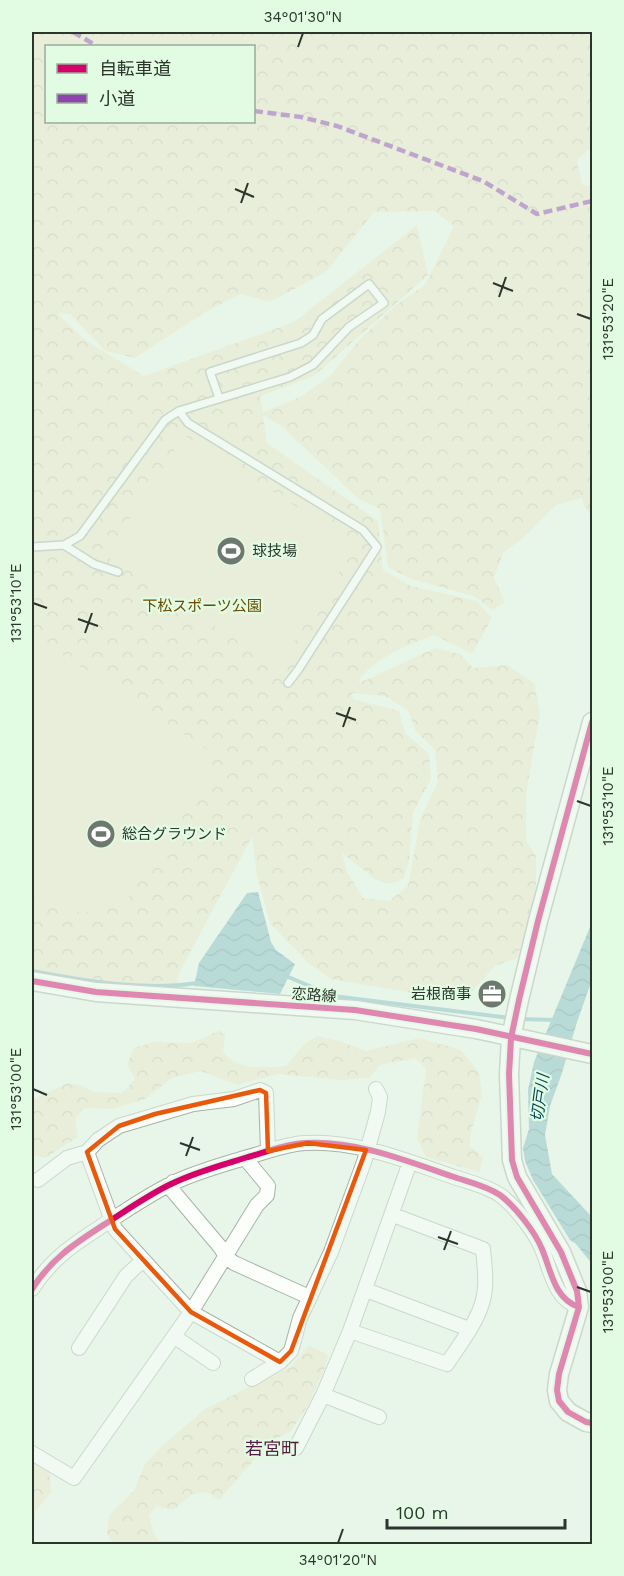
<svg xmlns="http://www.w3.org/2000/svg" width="624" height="1576" font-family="'Work Sans','Noto Sans JP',sans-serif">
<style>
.forest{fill:url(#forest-crowns);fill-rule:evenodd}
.garden{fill:#eae4c8}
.water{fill:url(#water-waves)}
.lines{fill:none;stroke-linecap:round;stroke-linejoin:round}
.stream{stroke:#7fbac2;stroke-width:4}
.service-casing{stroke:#a7b2a8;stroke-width:10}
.minor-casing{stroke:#a7b2a8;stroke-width:16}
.tertiary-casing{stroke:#a7b2a8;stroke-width:21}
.service{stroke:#fcfefc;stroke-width:7}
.minor{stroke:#fcfefc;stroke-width:14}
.tertiary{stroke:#fcfefc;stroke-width:18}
.quiet{stroke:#8e44ad;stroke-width:4.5;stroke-dasharray:9 4.5;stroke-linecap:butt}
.cycleway-casing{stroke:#e2fce4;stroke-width:10}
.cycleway{stroke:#d6006c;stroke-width:6}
.marked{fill:none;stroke:#e8590c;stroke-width:4.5;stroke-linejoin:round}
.ticks{fill:none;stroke:#2b352c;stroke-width:2}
.labels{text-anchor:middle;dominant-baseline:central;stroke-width:4.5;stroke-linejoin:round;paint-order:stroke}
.poi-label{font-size:15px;fill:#2b352c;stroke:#e2fce4;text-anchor:start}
.park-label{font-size:15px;fill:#684b01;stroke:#e2fce4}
.street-label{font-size:15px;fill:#2b352c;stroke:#e2fce4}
.water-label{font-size:16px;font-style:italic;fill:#004a56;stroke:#e2fce4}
.quarter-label{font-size:18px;fill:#54193f;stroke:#e2fce4}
.neatline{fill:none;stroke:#2b352c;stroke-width:2}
.ticks-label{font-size:15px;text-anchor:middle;fill:#2b352c}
</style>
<defs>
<pattern id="forest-crowns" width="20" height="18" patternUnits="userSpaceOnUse" patternTransform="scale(1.5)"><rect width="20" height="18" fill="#eae4c8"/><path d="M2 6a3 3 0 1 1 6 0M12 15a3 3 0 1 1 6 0" fill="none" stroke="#c9c4ac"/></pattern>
<pattern id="water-waves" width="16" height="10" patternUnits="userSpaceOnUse" patternTransform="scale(1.5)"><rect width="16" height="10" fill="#7fbac2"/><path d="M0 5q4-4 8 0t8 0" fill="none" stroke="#68989e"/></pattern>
</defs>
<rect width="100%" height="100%" fill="#e8f6e9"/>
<path class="forest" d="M32,32H592V147L577,160L582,185L592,186V517L585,508L582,498L556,505L523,538L503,553L494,578L505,602L492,610L474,596L411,579L388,567L380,509L359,499L281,426L263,415L267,443L378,521L383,570L411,586L477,601L492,618L472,654L434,635C408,645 373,658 358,682L366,680L435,648L460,654L473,668L507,665L534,683L540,713L526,794V841L536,856V902L517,958L495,966L472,991L454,1000L331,979L308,963L270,923L257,875L252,837L179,973L177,988L77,982L32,974ZM46,46H254V122H46ZM434,211L454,226L425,285L396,305L361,338L330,376L300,397L263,412L260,396L314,376L428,275L417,225L294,322L144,376L85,340L57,313L70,314L105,351L135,358L207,311L241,294L270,302L326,272L374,212ZM352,693L385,696L408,710L416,732L435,750L438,782L420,819L408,886L389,901L363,898L347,872L342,853L376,880L390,884L404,879L409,861L413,812L431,779L429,754L405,733L399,711L353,699Z
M219,1031L225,1035L223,1052C238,1071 264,1068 286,1066L304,1044L317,1036L339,1041L366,1051L419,1038L461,1050L479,1072L482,1095L472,1128L469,1145L483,1157L480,1172L426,1157L417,1139L426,1069L416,1058L380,1065L369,1078L339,1080L279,1074L237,1085L201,1071L172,1078L145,1099L113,1109L85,1108L75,1119L78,1137L45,1158L36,1156L32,1158V1100L68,1083L81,1085L94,1092L122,1093L135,1079L127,1064L134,1048L154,1042L191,1043Z
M309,1345L328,1355L325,1368L307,1407L290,1432L271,1441L219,1500L207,1492L193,1494L173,1510L157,1506L149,1515L153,1532L159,1541H183L187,1544H113L107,1533L109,1515L134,1491L145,1464L162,1446L205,1409L290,1367Z
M32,1457L49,1464L51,1492L36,1511L32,1532Z"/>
<path class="garden" d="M184,435L356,545L278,667L106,556Z
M32,635L211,752L212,773L124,904C90,916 62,915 32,895Z"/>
<path class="water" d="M258,892L271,942L276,950L295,964L280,994L194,986L199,963L247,893Z
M592,922V980L577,1022L562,1073L550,1106L545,1135L552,1174L592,1217V1264L576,1244L570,1240L533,1180L525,1161L523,1148L529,1129L528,1090L534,1062Z"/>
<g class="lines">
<path class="stream" d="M32,971C84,981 144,991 197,983
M286,976L333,996L510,1018
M521,1019L555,1020"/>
<g class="service-casing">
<path id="service" d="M179,411L188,423L363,530L377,547L298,670L288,683
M64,545L94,564L118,572
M32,547L64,545L80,536L165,420L179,411L290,377L313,365L349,327L384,303L369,284L322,319L313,335L301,343L210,372L219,398"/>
</g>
<g class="minor-casing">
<path id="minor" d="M87,1152L115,1229L191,1312L280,1362
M38,1180L67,1158L87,1152L98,1140L119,1126L193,1104L234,1099L260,1090L266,1093L268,1151
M173,1182L172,1190L221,1248L226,1257L234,1263L309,1297
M32,1289C52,1258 74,1244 105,1224C127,1210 148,1195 171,1184C195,1172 222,1165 248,1157C267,1152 285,1144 305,1143C356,1140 407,1161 454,1177C469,1182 487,1186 500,1195C515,1206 535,1232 542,1249C551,1270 554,1299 579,1307
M366,1290L469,1329
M350,1331L447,1364C461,1342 484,1315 485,1287C486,1274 484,1261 483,1249L393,1215
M175,1337L213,1363
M79,1348L126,1276L143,1260
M252,1379L280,1362L291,1351L300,1318L331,1252L364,1162L378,1112L380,1097L376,1089
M323,1395L379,1417
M296,1448L323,1395L350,1331L410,1162
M32,1453L74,1478L191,1312L257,1205L267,1195L268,1186L249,1163L248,1157"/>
</g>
<g class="tertiary-casing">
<path id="tertiary" d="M592,722L538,921L519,1000L511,1038L509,1074L512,1160L517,1177L561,1252L577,1291L579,1307L559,1374L557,1390L559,1401L568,1412L586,1422L592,1423
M32,981L96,992L355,1010L476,1029L592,1054"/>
</g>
<use href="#service" class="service"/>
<use href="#minor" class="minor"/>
<use href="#tertiary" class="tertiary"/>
<path class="quiet" d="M73,32L97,46
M254,111L301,117L337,126L483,181L537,214L592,201"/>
<g class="cycleway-casing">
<path id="cycleway" d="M592,722L538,921L519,1000L511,1038L509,1074L512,1160L517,1177L561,1252L577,1291L579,1307L559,1374L557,1390L559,1401L568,1412L586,1422L592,1423
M32,981L96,992L355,1010L476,1029L592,1054
M32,1289C52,1258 74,1244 105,1224C127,1210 148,1195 171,1184C195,1172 222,1165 248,1157C267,1152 285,1144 305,1143C356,1140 407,1161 454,1177C469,1182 487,1186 500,1195C515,1206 535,1232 542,1249C551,1270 554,1299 579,1307"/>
</g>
<use href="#cycleway" class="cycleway"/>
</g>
<path d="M0 0H624V1576H0ZM260,1090L266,1093L268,1151L308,1143L366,1150L291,1351L280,1362L191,1312L115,1229L87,1152L119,1126L155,1114Z" fill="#e8f6e9" fill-opacity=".55" fill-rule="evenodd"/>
<path class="marked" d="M260,1090L266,1093L268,1151L308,1143L366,1150L291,1351L280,1362L191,1312L115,1229L87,1152L119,1126L155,1114Z"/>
<path class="ticks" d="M298,47L303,33M235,189L254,197M241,203L248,183M493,283L513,291M499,297L506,277M577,314L591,319M33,603L47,608M78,619L98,626M85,633L92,613M336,713L356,720M343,727L350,707M577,801L591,806M33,1089L47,1095M180,1143L200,1150M186,1156L193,1137M438,1237L458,1244M444,1250L451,1231M577,1287L591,1292M338,1543L343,1529"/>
<defs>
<g id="stadium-disc" transform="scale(1.5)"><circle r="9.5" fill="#6d796e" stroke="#e2fce4"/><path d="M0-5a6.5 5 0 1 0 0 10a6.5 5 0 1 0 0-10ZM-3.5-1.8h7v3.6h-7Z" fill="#fff"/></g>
<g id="office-disc" transform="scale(1.5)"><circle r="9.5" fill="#6d796e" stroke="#e2fce4"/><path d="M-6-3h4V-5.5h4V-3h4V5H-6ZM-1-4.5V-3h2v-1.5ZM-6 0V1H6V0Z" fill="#fff"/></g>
</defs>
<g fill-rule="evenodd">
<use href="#stadium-disc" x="231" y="551"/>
<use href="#stadium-disc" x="101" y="834"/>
<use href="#office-disc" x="492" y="994"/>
</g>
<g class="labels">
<g class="poi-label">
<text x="252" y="551">球技場</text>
<text x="122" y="834">総合グラウンド</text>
<text x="471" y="994" text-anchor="end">岩根商事</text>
</g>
<g class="park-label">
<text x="202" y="606">下松スポーツ公園</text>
</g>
<g class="street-label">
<text transform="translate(314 995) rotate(4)">恋路線</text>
</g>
<g class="water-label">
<text transform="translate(540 1098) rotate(-82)">切戸川</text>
</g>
<g class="quarter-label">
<text x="272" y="1448">若宮町</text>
</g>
</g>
<rect width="624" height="1576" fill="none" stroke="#e2fce4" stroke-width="66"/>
<rect x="45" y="45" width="210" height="78" fill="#e2fce4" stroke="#99ac9a" stroke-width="1.5"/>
<rect x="57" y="64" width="30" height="9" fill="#d6006c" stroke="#99ac9a" stroke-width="1.5"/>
<text x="99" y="75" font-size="18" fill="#2b352c">自転車道</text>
<rect x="57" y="94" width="30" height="9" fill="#8e44ad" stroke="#99ac9a" stroke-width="1.5"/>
<text x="99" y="105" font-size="18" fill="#2b352c">小道</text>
<path d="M387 1519v9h178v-9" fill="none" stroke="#2b352c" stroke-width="3"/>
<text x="396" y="1519" font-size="18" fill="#2b352c" stroke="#e2fce4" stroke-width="4.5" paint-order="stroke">100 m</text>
<rect x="33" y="33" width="558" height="1510" class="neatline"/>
<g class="ticks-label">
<text x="303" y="22">34°01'30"N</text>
<text transform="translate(608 319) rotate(-90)" y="5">131°53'20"E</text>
<text transform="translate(16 603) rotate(-90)" y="5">131°53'10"E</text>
<text transform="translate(608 806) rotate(-90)" y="5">131°53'10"E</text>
<text transform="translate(16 1089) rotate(-90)" y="5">131°53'00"E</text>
<text transform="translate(608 1292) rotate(-90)" y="5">131°53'00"E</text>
<text x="338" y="1565">34°01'20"N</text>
</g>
</svg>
